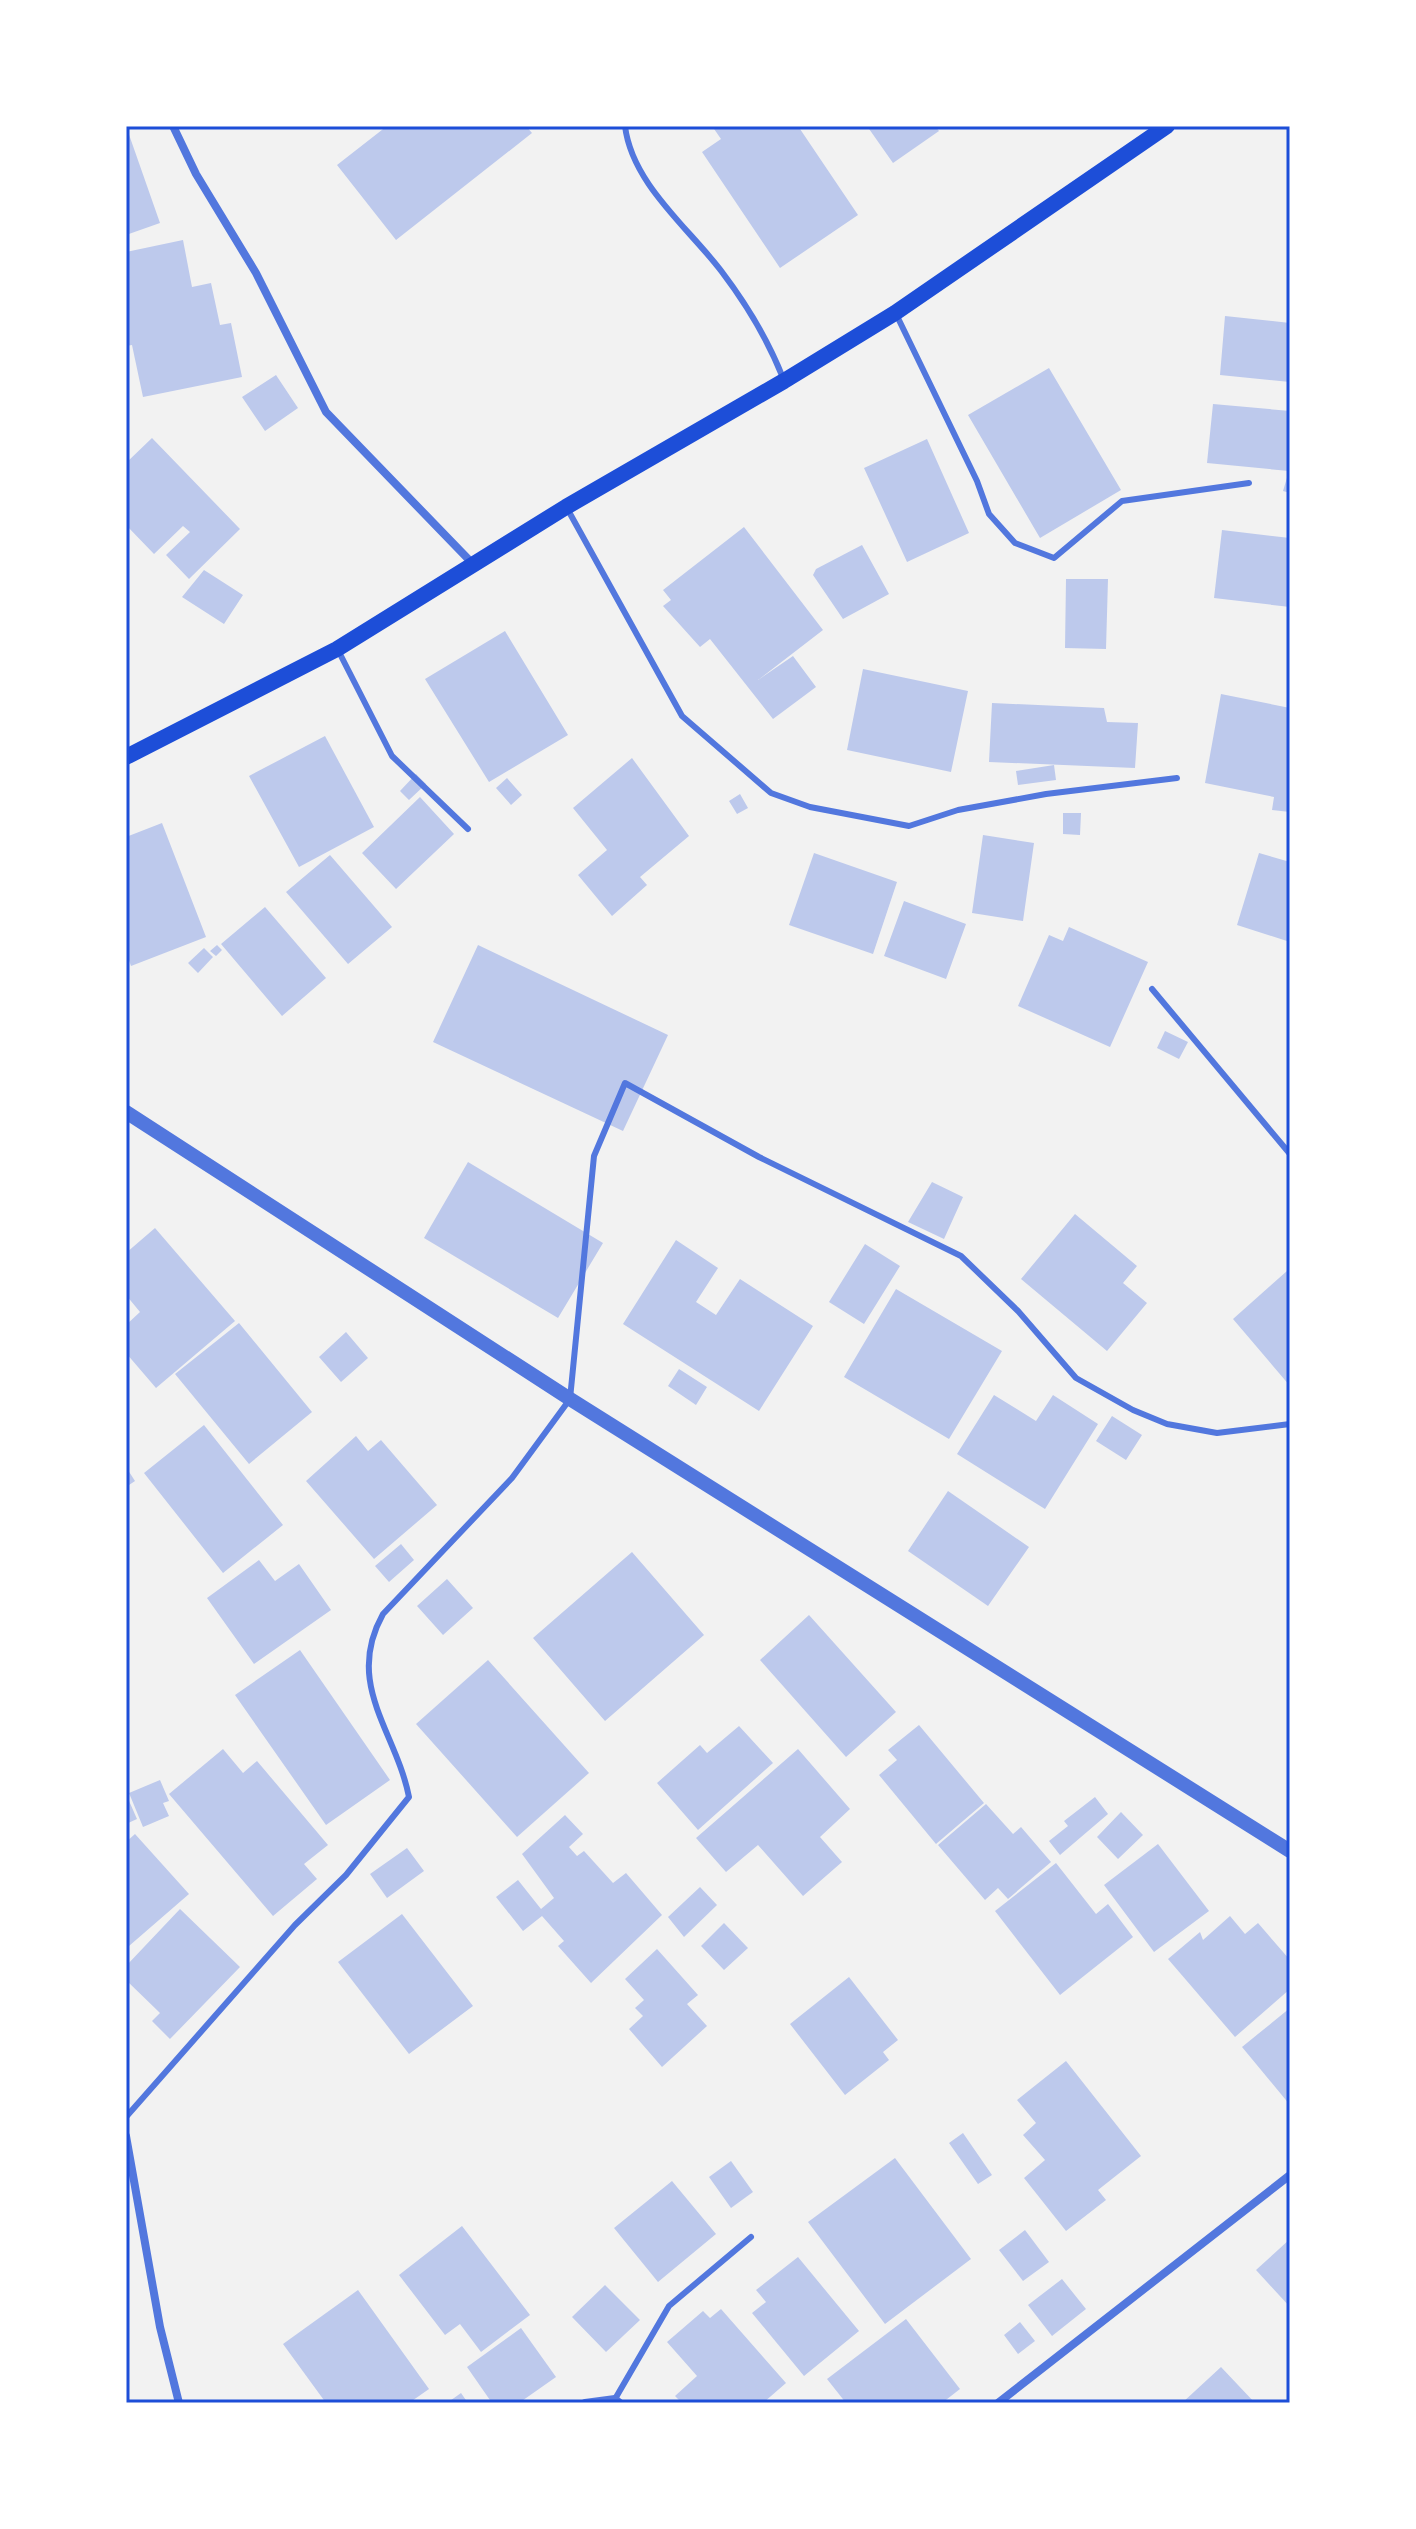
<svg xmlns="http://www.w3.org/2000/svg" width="1416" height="2529" font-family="'Golos Text',sans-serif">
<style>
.building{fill:#bdc9ec}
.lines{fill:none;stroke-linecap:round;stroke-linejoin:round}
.service{stroke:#5277de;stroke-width:6}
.minor{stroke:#5277de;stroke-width:8}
.tertiary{stroke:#5277de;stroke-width:14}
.secondary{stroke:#1d4ed8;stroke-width:16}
.neatline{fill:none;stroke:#1d4ed8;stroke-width:3}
</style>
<rect width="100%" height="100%" fill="#f2f2f2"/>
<path class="building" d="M126,126L160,223L126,235Z
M387,126H526L532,133L396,240L337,165Z
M712,126H798L858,215L780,268L702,152L721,139Z
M867,126H935L939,131L893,163Z
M183,240L192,287L211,283L220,325L231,323L242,377L143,397L132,345L126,346V252Z
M1225,316L1290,323V382L1220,375Z
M1049,368L1121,490L1040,538L968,415Z
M276,375L298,408L265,431L242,397Z
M1213,404L1290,411V493L1283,491L1289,471L1207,463Z
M152,438L240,529L189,579L166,555L190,532L183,526L154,554L126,525V463Z
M927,439L969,533L907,562L864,468Z
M744,527L823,630L758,680L793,656L816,687L773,719L710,639L700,647L663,606L671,600L663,590Z
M1222,530L1290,538V607L1214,598Z
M862,545L889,594L843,619L813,575L816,569Z
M204,570L243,595L224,624L182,597Z
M1066,579H1108L1106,649L1065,648Z
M505,631L568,735L489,782L425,679Z
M863,669L968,691L951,772L847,750Z
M1221,694L1290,708V812L1272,810L1274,797L1205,783Z
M992,703L1104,708L1107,722L1138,723L1135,768L989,762Z
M325,736L374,827L299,867L249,776Z
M632,758L689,836L640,877L647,885L612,916L578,875L607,850L573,808Z
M1054,765L1056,780L1018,785L1016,771Z
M416,774L426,784L409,800L400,791Z
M507,778L522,795L511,805L496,788Z
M740,794L748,808L737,814L729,801Z
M420,797L454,834L396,889L362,853Z
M1063,813H1081L1080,835L1063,834Z
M162,823L206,937L131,966L126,952V837Z
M983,835L1034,843L1023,921L972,913Z
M814,853L897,882L873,954L789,925Z
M1259,853L1290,862V942L1237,925Z
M330,855L392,927L348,964L286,892Z
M904,901L966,924L946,979L884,956Z
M265,907L326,978L282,1016L221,944Z
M1069,927L1148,962L1110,1047L1018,1006L1049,935L1063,941Z
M217,945L222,950L216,956L210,951Z
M478,945L668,1035L623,1131L433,1042Z
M204,948L213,957L198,973L188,963Z
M1165,1031L1188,1042L1179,1059L1157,1048Z
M468,1162L603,1243L558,1318L424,1238Z
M932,1182L963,1197L944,1239L908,1222Z
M1075,1214L1137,1266L1123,1283L1147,1303L1107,1351L1021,1279Z
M155,1228L235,1321L156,1388L126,1353V1325L140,1312L126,1295V1253Z
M676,1240L718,1268L696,1302L716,1315L740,1279L813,1326L759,1411L623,1324Z
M865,1244L900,1266L864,1324L829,1302Z
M1287,1271L1290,1274V1386L1233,1319Z
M896,1289L1002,1351L949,1439L844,1377Z
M239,1323L312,1412L249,1464L175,1374Z
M346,1332L368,1358L341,1382L319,1357Z
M679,1369L707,1387L696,1405L668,1386Z
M994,1395L1036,1421L1053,1395L1098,1424L1045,1509L957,1454Z
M1112,1416L1142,1435L1126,1460L1096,1441Z
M204,1425L283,1525L223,1573L144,1473Z
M356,1436L368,1451L381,1440L437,1505L374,1559L306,1481Z
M126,1467L135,1481L126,1487Z
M948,1491L1029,1547L988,1606L908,1551Z
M401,1544L414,1560L389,1582L375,1566Z
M632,1552L704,1635L605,1721L533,1638Z
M259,1560L275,1581L299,1564L331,1610L254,1664L207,1598Z
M447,1579L473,1608L443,1635L417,1606Z
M809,1615L896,1712L846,1757L760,1660Z
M300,1650L390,1780L326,1825L235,1695Z
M488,1660L589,1773L517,1837L416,1724Z
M919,1725L984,1803L936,1844L879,1775L897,1760L888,1750Z
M739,1726L773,1763L698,1830L657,1783L700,1745L707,1753Z
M223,1749L243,1773L257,1761L328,1845L304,1864L317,1879L273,1916L169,1794Z
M798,1749L850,1809L820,1837L842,1862L803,1896L758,1845L726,1872L696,1838Z
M160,1780L169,1801L163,1803L169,1816L143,1827L129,1793Z
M126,1794L137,1819L126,1824Z
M1095,1797L1108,1814L1060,1855L1049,1841L1068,1826L1064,1821Z
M986,1804L1013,1834L1021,1827L1051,1862L1008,1899L998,1888L985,1900L938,1845Z
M1121,1812L1143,1835L1118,1859L1097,1837Z
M565,1815L583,1834L569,1847L577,1856L584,1851L613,1883L626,1873L662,1915L591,1983L558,1946L564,1941L542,1916L523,1931L496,1897L518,1880L541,1909L554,1898L522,1854Z
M135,1834L189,1894L129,1946L126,1842Z
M1158,1844L1209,1911L1154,1952L1104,1885Z
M407,1848L424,1871L387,1898L370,1874Z
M1056,1863L1096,1914L1108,1904L1133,1937L1060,1995L995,1911Z
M700,1887L717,1905L684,1937L668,1917Z
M180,1909L240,1967L170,2039L152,2021L160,2013L126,1980V1966Z
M402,1914L473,2006L409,2054L338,1962Z
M1230,1916L1245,1934L1258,1923L1290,1960V1989L1235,2037L1168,1959L1200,1932L1203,1940Z
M724,1923L748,1948L724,1970L701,1946Z
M657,1949L698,1995L687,2004L707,2026L662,2067L629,2029L643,2016L635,2008L644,2000L625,1979Z
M849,1977L898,2040L883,2052L889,2060L845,2095L790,2024Z
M1290,2008V2105L1242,2047Z
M1066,2061L1141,2156L1098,2190L1106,2200L1066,2231L1024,2178L1045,2160L1023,2135L1036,2123L1017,2100Z
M963,2133L992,2175L978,2184L949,2143Z
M895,2158L971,2259L885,2324L808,2222Z
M731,2161L753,2192L731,2208L709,2177Z
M672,2181L716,2234L658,2282L614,2228Z
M462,2226L530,2315L481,2352L460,2324L445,2335L399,2275Z
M1025,2230L1049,2262L1023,2281L999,2250Z
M1290,2239V2307L1256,2270Z
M798,2257L859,2331L804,2376L752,2313L766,2302L756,2290Z
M1062,2279L1086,2309L1052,2336L1028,2305Z
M605,2285L640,2320L606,2352L572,2317Z
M358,2290L429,2389L409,2403H326L283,2344Z
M721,2309L786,2383L763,2403H682L675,2396L697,2376L667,2342L703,2311L710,2318Z
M906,2319L960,2389L942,2403H846L827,2379Z
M1020,2322L1035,2341L1018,2354L1004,2335Z
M521,2328L556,2377L519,2403H492L467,2367Z
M1221,2367L1255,2403H1182Z
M461,2393L468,2403H447Z"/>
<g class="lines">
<path class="service" d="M625,126C632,184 689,228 722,272C747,305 768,340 783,378
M897,316L977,481L989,514L1015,543L1054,558L1122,501L1249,483
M568,510L682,716L771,793L810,807L909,826L958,810L1046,794L1177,778
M339,652L392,756L468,829
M1152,989L1290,1154
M126,1647V1648
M126,2117L295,1925L346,1875L409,1797C396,1731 344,1684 383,1614L512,1478L570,1399L594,1156L625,1083L759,1157L961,1256L1018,1311L1076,1378L1133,1410L1167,1424L1217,1433L1290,1424
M615,2399L669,2306L751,2237"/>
<path class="minor" d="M173,126L196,174L256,273L326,412L474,565
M126,2136L160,2327L179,2403
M585,2403L615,2399L620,2403
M998,2403L1290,2175"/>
<path class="tertiary" d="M126,1112L570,1399L1290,1851"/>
<path class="secondary" d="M126,757L337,649L566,507L784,381L895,313L1167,126"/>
</g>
<rect width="1416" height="2529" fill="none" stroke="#ffffff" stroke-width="256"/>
<rect x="128" y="128" width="1160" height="2273" class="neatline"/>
</svg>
